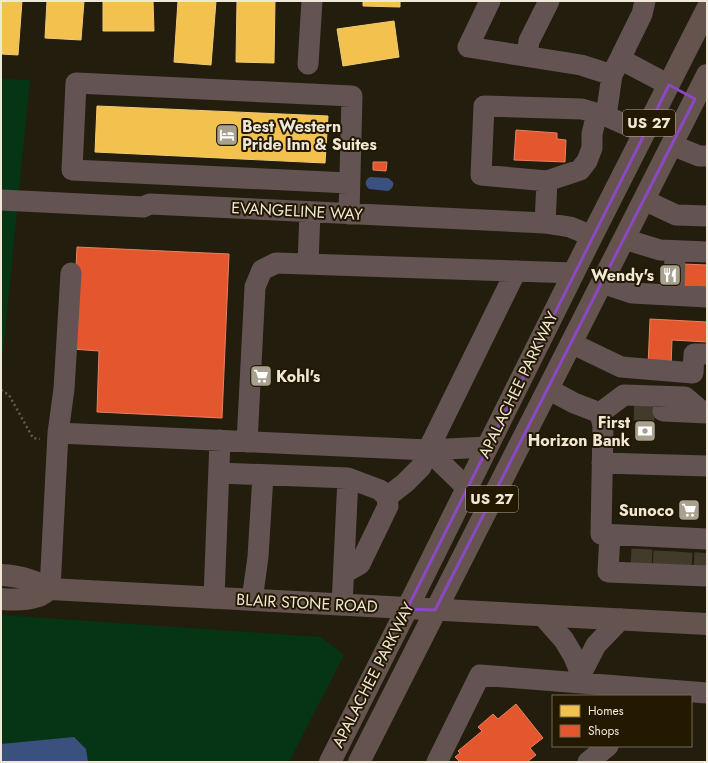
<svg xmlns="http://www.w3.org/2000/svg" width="708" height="763" font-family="Jost,sans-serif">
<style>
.green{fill:#053515}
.water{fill:#3a507e}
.homes{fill:#f2c14e;stroke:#f1cd77}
.shops{fill:#e4572e;stroke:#e78261}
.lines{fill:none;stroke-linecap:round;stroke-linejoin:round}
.minor-tunnel{stroke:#423b2b;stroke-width:21;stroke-dasharray:21 10;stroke-linecap:butt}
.path{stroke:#655b55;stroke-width:2.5;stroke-dasharray:2 3;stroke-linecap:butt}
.minor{stroke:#635453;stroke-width:21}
.major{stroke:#64534e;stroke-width:22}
.marked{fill:none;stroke:#8c48c3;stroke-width:3;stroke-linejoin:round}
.labels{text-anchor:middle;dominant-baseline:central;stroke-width:4;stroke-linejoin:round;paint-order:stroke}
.shield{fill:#231800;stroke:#b2aa96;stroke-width:1}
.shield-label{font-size:15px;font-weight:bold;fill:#efe8d7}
.poi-label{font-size:16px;font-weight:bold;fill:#efe8d7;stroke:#231800;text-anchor:end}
.street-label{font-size:16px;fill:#efe8d7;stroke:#231800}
</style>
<rect width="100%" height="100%" fill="#231d0d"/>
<path class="green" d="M1,79L30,80L1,372Z
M1,615L321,637L344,655L289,762H1Z"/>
<path class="water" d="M370,177L388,178L393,182C394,186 392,189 388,191L369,189C364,185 365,180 370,177Z
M74,737L86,749L88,762H1V744Z"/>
<path class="homes" d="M1,1H22L18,55L1,54Z
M47,1H84L81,40L45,38Z
M103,1H153L154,31H103Z
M178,1H216L211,65L174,62Z
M237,1H275L274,63L236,62Z
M363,1H400V7L363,6Z
M394,21L399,57L343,66L337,29Z
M97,106L328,116L325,163L95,152Z"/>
<path class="shops" d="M516,130L557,133V139L566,140L565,162L514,160Z
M373,162H387L386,171L373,170Z
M77,247L229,254L222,418L97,412L99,351L72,349Z
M682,264L707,265V289L681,287Z
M650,319L707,322V342L672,340L671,367L648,366Z
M516,704L543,738L530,748L536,755L527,762H514L513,761V762H460L455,757L460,753L458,751L482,731L478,727L493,714L498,719Z"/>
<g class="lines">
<path class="minor-tunnel" d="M634,410L663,411
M641,567L642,549
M663,568L664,551
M681,568L682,552
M704,569L705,553"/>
<path class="path" d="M1,390L9,395L33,438L40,439"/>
<path class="minor" d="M490,1L468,47L581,65L612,75
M527,56L529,41L549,1
M620,59L669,85
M308,64L312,1
M597,113L592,134V148L587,161L580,170L547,181L481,175L484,106L582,109L606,116L644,133
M606,116L612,75L642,14L645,1
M672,145L699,156H707
M1,200L143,207L150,204L545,223L570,227L592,236
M644,200L676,215L707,216
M349,214L352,96L76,83L72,170L349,183
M545,223L547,181
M624,239L660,250L707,252
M308,264L310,212
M602,283L632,293L707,297
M674,295L675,251
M571,343L621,367L693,373L694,354H707
M548,389L574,403L600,413
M663,411L707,413
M600,413L603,426L601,534L707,539
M600,413L624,395L685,397L704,413
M58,433L428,450L487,447
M247,442L255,287L262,270L276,263L573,273
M428,450L467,488
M602,463L707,466
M219,473L348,478L380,490L387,497L388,506L360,564L344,573
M387,497L405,483L421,467L428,450L516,271
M610,534L608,572L707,576
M50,589L58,433L64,389L71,273
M214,598L220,440
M252,600L258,557L263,475
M342,605L348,478
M542,615L564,640L574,657L581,674
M580,683L581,674L596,645L621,619
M437,762L480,675L707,693
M588,762L608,746"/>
<path class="major" d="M1,575C20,576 33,580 50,589L707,624
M1,599C13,600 28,600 39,596C43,594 47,591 50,589
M330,762L407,609L592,236L707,9
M359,762L707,75"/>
</g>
<path class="marked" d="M669,85L695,99L435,610L407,609Z"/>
<defs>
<g id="hotel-square" transform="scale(1.15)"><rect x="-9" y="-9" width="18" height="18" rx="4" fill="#a8a190" stroke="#231800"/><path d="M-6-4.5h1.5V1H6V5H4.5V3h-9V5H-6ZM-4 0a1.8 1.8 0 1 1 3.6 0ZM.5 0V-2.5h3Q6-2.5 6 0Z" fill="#fff"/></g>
<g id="restaurant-square" transform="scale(1.15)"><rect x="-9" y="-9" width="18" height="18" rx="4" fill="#a8a190" stroke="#231800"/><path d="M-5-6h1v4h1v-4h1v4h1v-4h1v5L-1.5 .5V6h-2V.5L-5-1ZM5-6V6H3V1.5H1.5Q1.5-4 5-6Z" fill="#fff"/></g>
<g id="supermarket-square" transform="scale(1.15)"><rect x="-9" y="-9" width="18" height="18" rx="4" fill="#a8a190" stroke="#231800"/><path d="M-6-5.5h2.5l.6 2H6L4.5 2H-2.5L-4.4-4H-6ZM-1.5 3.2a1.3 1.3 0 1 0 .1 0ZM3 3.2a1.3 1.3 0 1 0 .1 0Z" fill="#fff"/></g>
<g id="bank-square" transform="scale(1.15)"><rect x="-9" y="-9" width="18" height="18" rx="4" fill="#a8a190" stroke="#231800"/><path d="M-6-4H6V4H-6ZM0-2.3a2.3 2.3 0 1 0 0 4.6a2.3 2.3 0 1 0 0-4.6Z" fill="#fff"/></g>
</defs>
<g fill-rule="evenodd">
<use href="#hotel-square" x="227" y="135"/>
<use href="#restaurant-square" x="670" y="275"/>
<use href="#supermarket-square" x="261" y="376"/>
<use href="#bank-square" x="645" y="431"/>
<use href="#supermarket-square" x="689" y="510"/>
</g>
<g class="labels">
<g class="shield">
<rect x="623" y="110" width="52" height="26" rx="3"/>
<rect x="466" y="486" width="52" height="26" rx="3"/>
</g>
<g class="shield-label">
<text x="649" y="123">US 27</text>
<text x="492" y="499">US 27</text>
</g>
<g class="poi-label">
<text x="242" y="126" text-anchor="start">Best Western<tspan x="242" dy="18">Pride Inn &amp; Suites</tspan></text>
<text x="654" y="275">Wendy's</text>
<text x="276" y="376" text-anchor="start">Kohl's</text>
<text x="630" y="422">First<tspan x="630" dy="18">Horizon Bank</tspan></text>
<text x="674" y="510">Sunoco</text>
</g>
<g class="street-label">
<text transform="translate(297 211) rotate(3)">EVANGELINE WAY</text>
<text transform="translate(518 385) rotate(-64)">APALACHEE PARKWAY</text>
<text transform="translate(307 603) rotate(3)">BLAIR STONE ROAD</text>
<text transform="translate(373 675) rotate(-63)">APALACHEE PARKWAY</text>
</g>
</g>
<rect width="708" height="763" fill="none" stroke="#efe8d7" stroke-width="4"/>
<rect x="552" y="695" width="140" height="52" fill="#231800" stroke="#756b56"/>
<rect x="560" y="705" width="20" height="12" fill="#f2c14e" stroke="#756b56"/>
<text x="588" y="715" font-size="12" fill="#efe8d7">Homes</text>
<rect x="560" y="725" width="20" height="12" fill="#e4572e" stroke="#756b56"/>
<text x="588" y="735" font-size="12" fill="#efe8d7">Shops</text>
</svg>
